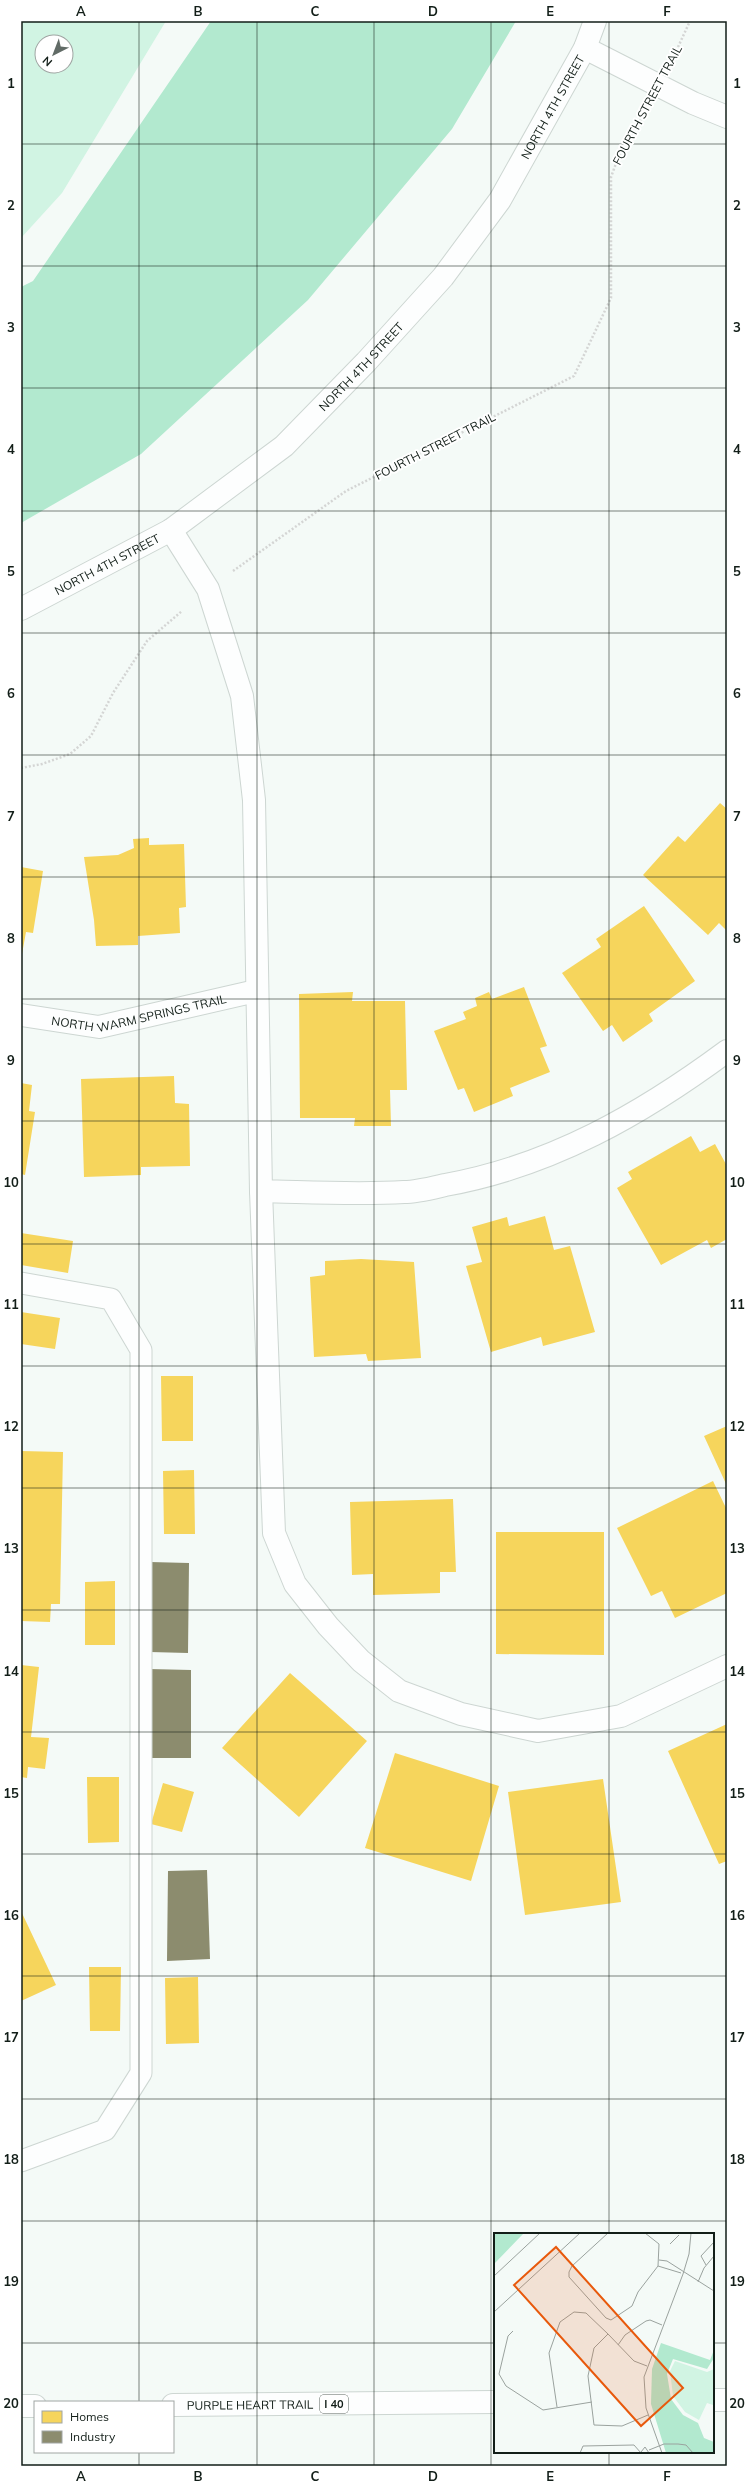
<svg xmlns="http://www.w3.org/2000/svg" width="748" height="2487" font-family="Mulish,sans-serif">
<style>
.green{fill:#d1f4e3;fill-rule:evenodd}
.forest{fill:#b2e9cf}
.homes{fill:#f6d55c}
.industry{fill:#8c8c6e}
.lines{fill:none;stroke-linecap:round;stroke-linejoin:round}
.service-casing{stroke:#cdd6d2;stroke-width:23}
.minor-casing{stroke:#cdd6d2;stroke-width:24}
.tertiary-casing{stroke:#cdd6d2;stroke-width:24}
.motorway-casing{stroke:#cdd6d2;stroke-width:24}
.path{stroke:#d4d5d4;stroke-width:2.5;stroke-dasharray:2 2;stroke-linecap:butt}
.service{stroke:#fdfefe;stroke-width:21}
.minor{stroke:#fdfefe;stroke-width:22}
.tertiary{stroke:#fdfefe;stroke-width:22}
.motorway{stroke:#fdfefe;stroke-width:22}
.grid{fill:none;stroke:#121e18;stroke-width:1;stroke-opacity:0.55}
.labels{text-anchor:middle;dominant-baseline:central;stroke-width:4;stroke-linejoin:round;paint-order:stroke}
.shield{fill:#fff;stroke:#59625d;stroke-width:1}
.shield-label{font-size:11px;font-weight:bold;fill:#121e18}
.street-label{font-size:12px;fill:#121e18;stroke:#fff}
.inset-road{fill:none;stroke:#9aa29e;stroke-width:1}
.view{fill:#e8590c;fill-opacity:0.15;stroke:#e8590c;stroke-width:2}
.inset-edge{fill:none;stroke:#121e18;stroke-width:2}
.neatline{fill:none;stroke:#121e18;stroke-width:1.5}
.grid-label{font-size:13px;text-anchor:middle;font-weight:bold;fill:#121e18}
</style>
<rect width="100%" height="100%" fill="#f4faf7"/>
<path class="green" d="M21,21H166L62,193L21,238ZM42,42H66V66H42Z"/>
<path class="forest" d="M211,21H516L452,129L308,300L141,454L21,523V287L33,281Z"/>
<path class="homes" d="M720,803L727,809V931L719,923L708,935L643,875L678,836L685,842Z
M149,838V845L184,844L186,907L179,908L180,933L138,936V945L96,946L94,920L84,857L118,855L134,848L133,839Z
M21,867L43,871L33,933L26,932L22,954Z
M644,906L695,981L649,1014L653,1021L623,1042L612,1025L603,1031L562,973L601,947L596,939Z
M524,987L547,1046L540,1048L550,1072L510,1088L513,1096L474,1112L464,1088L458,1090L434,1031L466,1019L463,1012L477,1006L475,998L489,992L492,999Z
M353,992L352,1001H405L407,1090H390L391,1126H354L355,1118H300L299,994Z
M174,1076L175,1103L189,1104L190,1166L141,1167V1175L84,1177L81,1079Z
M21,1083L32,1085L29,1111L35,1112L25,1175L21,1174Z
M691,1136L700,1152L715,1144L727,1166V1239L711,1248L707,1240L661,1265L617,1188L632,1179L628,1172Z
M545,1216L554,1250L570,1246L595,1332L543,1346L541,1337L491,1352L466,1266L482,1262L472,1227L507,1217L509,1226Z
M21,1233L73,1241L68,1273L21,1265Z
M361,1259L414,1262L421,1358L368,1361L366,1354L314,1357L310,1277L325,1275V1261Z
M21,1312L60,1318L55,1349L21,1344Z
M161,1376H193V1441H162Z
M727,1426V1486L704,1436Z
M21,1451L63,1452L60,1604H51L50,1622L21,1621Z
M194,1470L195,1534H164L163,1471Z
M713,1481L727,1510V1593L675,1618L662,1591L651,1596L617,1528Z
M453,1499L456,1572H440V1593L373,1595V1574L352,1575L350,1502Z
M496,1532H604V1655L496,1654Z
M115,1581V1645H85V1582Z
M21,1665L39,1667L31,1737L49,1738L45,1769L28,1767L27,1778L21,1777Z
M290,1673L367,1741L299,1817L222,1748Z
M727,1724V1861L719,1864L668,1751Z
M395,1753L499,1786L471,1881L365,1848Z
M87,1777H119V1842L88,1843Z
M603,1779L621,1902L525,1915L508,1792Z
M163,1783L194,1792L182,1832L151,1824Z
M21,1911L56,1985L21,2001Z
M89,1967H121L120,2031H90Z
M198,1977L199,2043L166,2044L165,1978Z"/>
<path class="industry" d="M150,1562L189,1563L188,1653L150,1652Z
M149,1669L191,1670V1758H150Z
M207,1870L210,1959L167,1961L168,1871Z"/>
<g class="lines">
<g class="service-casing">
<path id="service" d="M21,1283L111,1299L141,1350V2073L105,2130L21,2161"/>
</g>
<g class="minor-casing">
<g id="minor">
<path d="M585,48L693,103L727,117"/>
<path d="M171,530L208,589L242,696L254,800L261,1191C308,1192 356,1195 404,1192C417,1192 432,1188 445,1185C551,1166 642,1114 727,1051"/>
<path id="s1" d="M21,1015L99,1027L256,991"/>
<path d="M261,1191L274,1533L295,1584L328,1626L361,1661L399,1691L461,1714L538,1731L621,1716L727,1666"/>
</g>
</g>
<g class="tertiary-casing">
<g id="tertiary">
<path id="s2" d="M21,609L171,530L284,446L366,362L443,277L500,200L585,48L595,21"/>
</g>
</g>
<g class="motorway-casing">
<g id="motorway">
<path d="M713,2400H727"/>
<path id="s3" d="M173,2405L495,2402"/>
<path d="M21,2406H35"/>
</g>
</g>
<path class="path" d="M673,58L690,21
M233,571L346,491L574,376L611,298V177L618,158L644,114
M21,768L42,764L70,754L91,736L113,693L147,641L182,611"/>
<use href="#service" class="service"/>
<use href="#minor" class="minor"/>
<use href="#tertiary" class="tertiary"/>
<use href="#motorway" class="motorway"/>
</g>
<path class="grid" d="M139,21V2402M257,21V2466M374,21V2466M491,21V2466M609,21V2234M21,144H727M21,266H727M21,388H727M21,511H727M21,633H727M21,755H727M21,877H727M21,999H727M21,1121H727M21,1244H727M21,1366H727M21,1488H727M21,1610H727M21,1732H727M21,1854H727M21,1976H727M21,2099H727M21,2221H727M21,2343H495M713,2343H727M139,2452V2466M609,2452V2466"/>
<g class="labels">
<rect class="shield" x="320" y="2395" width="28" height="18" rx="3"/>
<g class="shield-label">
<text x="334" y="2404">I 40</text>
</g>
<g class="street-label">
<text transform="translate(647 105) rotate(-62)">FOURTH STREET TRAIL</text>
<text stroke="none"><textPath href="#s2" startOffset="745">NORTH 4TH STREET</textPath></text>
<text stroke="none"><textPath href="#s2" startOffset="421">NORTH 4TH STREET</textPath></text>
<text transform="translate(435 446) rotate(-27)">FOURTH STREET TRAIL</text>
<text stroke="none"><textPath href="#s2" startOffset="97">NORTH 4TH STREET</textPath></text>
<text stroke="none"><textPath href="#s1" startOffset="120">NORTH WARM SPRINGS TRAIL</textPath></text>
<text stroke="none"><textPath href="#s3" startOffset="77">PURPLE HEART TRAIL</textPath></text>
</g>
</g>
<g transform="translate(494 2233)">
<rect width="220" height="220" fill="#f4faf7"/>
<path d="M181,128L213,139L220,136V168L219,172L213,170L205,187L191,179L179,163L176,138Z" fill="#d1f4e3"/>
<path d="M0,0H30L0,31ZM167,110L216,127L220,117V125L213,136L179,126L173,141L177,166L189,182L204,190L210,205L220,209V220H172L157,171L158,136Z" fill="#b2e9cf"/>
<path class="inset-road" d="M114,0L78,33L75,39V44L112,85L117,87L138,73L144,59L164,33L165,11L151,0M176,11L185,2M165,27L173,28L220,58M212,32L207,23L220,9M164,33L187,40M0,43L46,0M204,49L210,35L220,23M0,79L86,0M19,98L14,103L5,141L12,153L49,177L98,169M124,112L131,102L152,88L156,87L168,92M153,133L140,128L114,101L100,115L94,143L100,192L128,193L154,182M63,174L55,120L66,89L80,79L92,80L114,101M155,217L170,211H184L192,212L199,220M147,219L151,214L155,220M86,220L89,213L140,212L147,220M168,220L152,175L150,144L189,41L195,21L197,0"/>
<path class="view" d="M62,14L189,155L147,193L20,52Z"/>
<rect width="220" height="220" class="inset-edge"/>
</g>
<rect width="748" height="2487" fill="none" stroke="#ffffff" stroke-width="44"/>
<rect x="34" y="2401" width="140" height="52" fill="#ffffff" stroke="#a0a5a3"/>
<rect x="42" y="2411" width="20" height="12" fill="#f6d55c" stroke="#a0a5a3"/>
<text x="70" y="2421" font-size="12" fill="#121e18">Homes</text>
<rect x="42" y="2431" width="20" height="12" fill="#8c8c6e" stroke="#a0a5a3"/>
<text x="70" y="2441" font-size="12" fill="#121e18">Industry</text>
<g transform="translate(54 54) rotate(222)"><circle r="19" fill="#ffffff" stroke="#a0a5a3"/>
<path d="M0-3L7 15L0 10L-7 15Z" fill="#616b66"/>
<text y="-6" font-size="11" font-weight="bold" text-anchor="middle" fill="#121e18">N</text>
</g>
<rect x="22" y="22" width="704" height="2443" class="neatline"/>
<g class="grid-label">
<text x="81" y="16">A</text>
<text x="198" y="16">B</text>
<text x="315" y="16">C</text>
<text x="433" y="16">D</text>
<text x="550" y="16">E</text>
<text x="667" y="16">F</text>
<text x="11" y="88">1</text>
<text x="737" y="88">1</text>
<text x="11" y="210">2</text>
<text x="737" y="210">2</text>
<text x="11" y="332">3</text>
<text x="737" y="332">3</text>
<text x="11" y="454">4</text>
<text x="737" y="454">4</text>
<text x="11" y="576">5</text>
<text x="737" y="576">5</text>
<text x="11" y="698">6</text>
<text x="737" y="698">6</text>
<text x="11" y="821">7</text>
<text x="737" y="821">7</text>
<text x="11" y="943">8</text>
<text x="737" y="943">8</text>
<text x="11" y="1065">9</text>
<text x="737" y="1065">9</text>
<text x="11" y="1187">10</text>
<text x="737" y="1187">10</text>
<text x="11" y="1309">11</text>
<text x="737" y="1309">11</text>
<text x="11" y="1431">12</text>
<text x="737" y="1431">12</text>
<text x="11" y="1553">13</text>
<text x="737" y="1553">13</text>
<text x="11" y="1676">14</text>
<text x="737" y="1676">14</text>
<text x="11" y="1798">15</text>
<text x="737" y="1798">15</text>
<text x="11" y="1920">16</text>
<text x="737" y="1920">16</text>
<text x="11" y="2042">17</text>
<text x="737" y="2042">17</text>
<text x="11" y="2164">18</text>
<text x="737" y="2164">18</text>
<text x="11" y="2286">19</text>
<text x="737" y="2286">19</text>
<text x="11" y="2408">20</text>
<text x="737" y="2408">20</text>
<text x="81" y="2481">A</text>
<text x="198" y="2481">B</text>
<text x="315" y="2481">C</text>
<text x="433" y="2481">D</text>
<text x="550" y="2481">E</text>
<text x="667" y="2481">F</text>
</g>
</svg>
